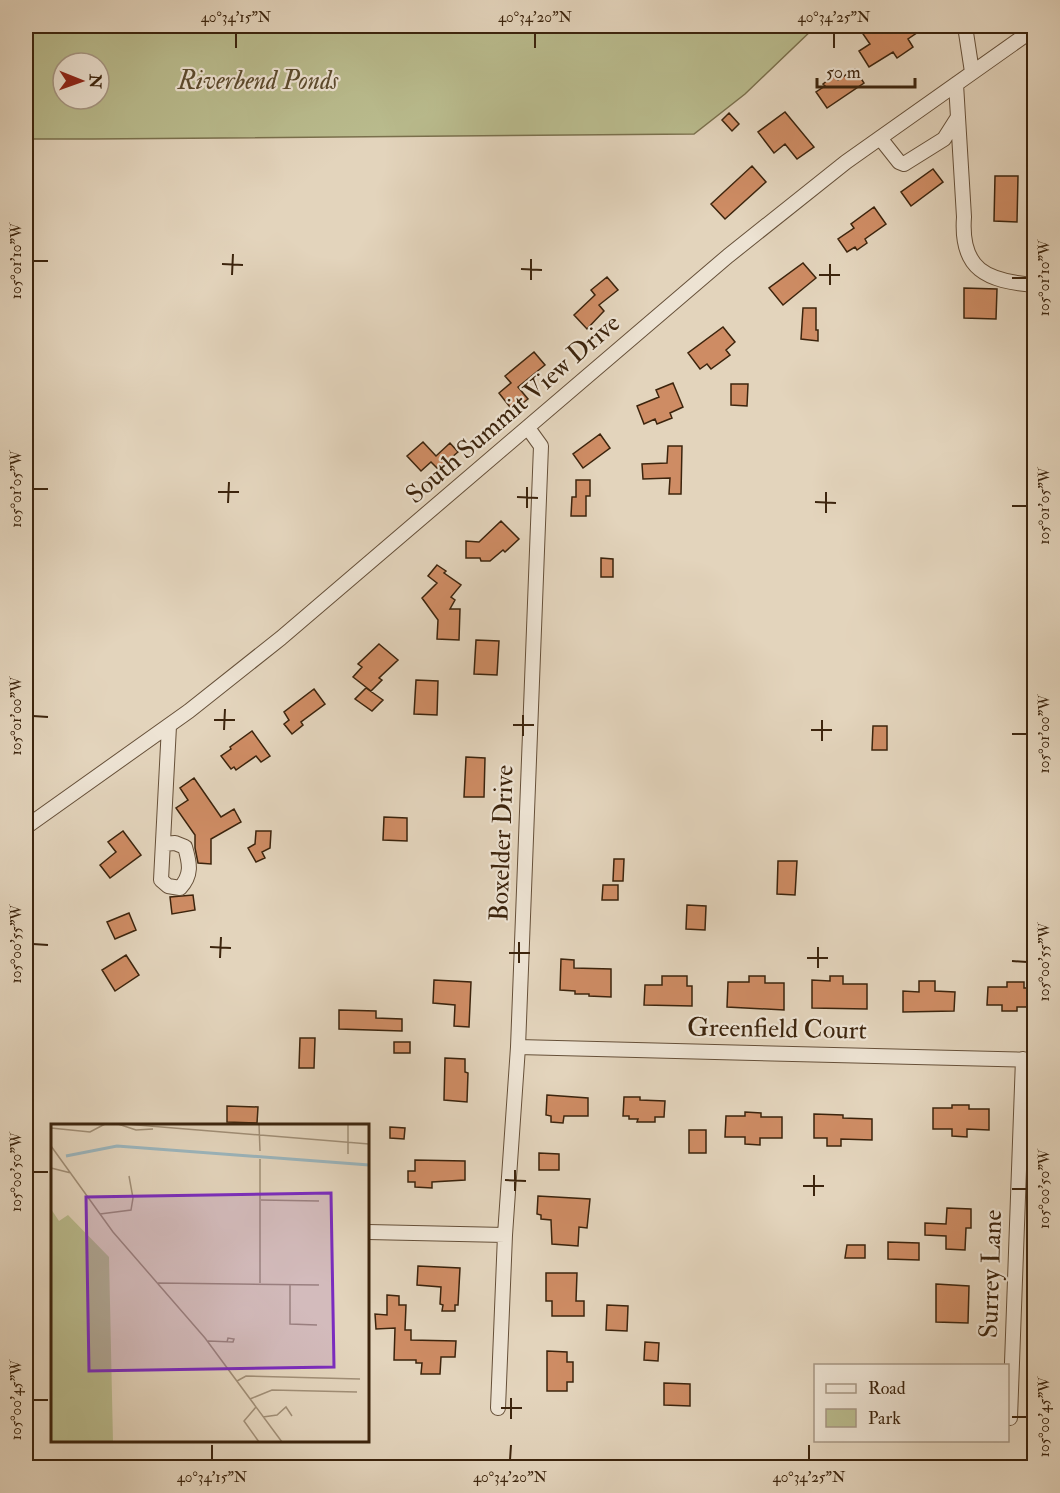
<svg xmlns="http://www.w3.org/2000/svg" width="1060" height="1493" font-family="'IM FELL Double Pica',serif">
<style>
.green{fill:#b9bb8d;stroke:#7a704d;stroke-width:1.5;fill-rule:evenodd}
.building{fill:#ce8c64;stroke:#3c240d;stroke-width:1.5}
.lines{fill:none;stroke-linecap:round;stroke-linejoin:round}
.minor-casing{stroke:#665039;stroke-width:16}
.minor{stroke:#ede3d3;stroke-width:14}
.ticks{fill:none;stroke:#3c240d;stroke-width:2}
.labels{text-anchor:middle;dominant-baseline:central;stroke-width:4.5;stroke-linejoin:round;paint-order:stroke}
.park-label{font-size:26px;font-style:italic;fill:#5b4a2d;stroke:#ede3d3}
.street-label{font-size:26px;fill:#3c240d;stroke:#ede3d3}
.inset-river{fill:none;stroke:#9bb5bd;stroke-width:3}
.inset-road{fill:none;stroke:#a08e76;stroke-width:1.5}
.view{fill:#7b2cbf;fill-opacity:0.15;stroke:#7b2cbf;stroke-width:3}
.inset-edge{fill:none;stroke:#3c240d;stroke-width:3}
.neatline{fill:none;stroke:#3c240d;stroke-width:2}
.ticks-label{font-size:15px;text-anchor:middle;fill:#3c240d}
</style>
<rect width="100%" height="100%" fill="#e3d4bc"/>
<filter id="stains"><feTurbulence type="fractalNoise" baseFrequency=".00333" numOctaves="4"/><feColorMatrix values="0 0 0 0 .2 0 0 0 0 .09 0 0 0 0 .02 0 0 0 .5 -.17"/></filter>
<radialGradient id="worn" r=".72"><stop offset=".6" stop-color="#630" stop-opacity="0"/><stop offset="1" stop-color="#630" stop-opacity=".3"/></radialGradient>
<path class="green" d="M26,26H816L745,94L694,134L92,139H26ZM63,63H99V99H63Z"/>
<path class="building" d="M869,26H927L908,39L913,47L897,58L893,52L869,67L859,51L870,44L861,31Z
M855,69L864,83L827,108L816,92L825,86L823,84L833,76L838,80Z
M785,112L814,147L797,159L785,144L774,153L758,132Z
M729,113L739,124L732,131L722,120Z
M752,166L766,182L725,219L711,204Z
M933,169L943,182L911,206L901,192Z
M995,176H1018L1017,222L994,221Z
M874,207L886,224L865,239L867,243L857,250L855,247L847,252L838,239L854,228L851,224Z
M803,263L816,278L783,305L769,288Z
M607,277L618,290L599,305L604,311L587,329L574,315L595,295L591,290Z
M964,288L997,289L996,319L964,318Z
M803,308H816V330H818V341L801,339Z
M723,327L735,342L726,350L730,355L711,369L707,364L700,369L688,353Z
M534,352L545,365L518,387L528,399L513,411L499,393L511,383L505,376Z
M673,383L683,407L670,413L672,418L657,424L655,419L644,424L637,406L659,397L656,390Z
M731,384H748L747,406L731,405Z
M600,434L610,448L583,468L573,454Z
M423,442L436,456L450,443L458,452L438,469L431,462L421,471L407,456Z
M668,446H682L681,494H669L670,478L643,479L642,464L667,463Z
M576,480H590V496H586V516H571L572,497H576Z
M501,521L519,539L505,552L503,550L490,561H481L480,558H466V541L479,542Z
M601,558L613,559V577H601Z
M437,565L446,571L444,573L461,585L451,597L455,600L450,609H460L459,640L437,639L438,620L422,598L437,583L428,576Z
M476,640L499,641L497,675L474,674Z
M379,644L398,660L379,678L382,680L371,691L353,677L362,667L358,664Z
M416,680L438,681L437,715L414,714Z
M366,688L383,700L372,711L355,699Z
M314,689L325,704L301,722L303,725L292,734L284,724L289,720L284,712Z
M873,726H887V750H872Z
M252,731L270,756L261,762L256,756L236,770L234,767L231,769L221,756L231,749L230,747Z
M466,757L485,758L484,797H464Z
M194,778L221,817L234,809L241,822L211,839V864L198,863L195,848V835L176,808L188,800L180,788Z
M384,817L407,818V841L383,840Z
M123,831L141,855L110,878L100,865L116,852L108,842Z
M256,831H271L270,848L262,852L265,858L256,862L248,848L255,844Z
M614,859H624L623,881H613Z
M778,861H797L795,895L777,894Z
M603,885H618V900H602Z
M193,895L195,910L172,914L170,897Z
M687,905L706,906L705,930L686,929Z
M129,913L136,930L115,939L107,922Z
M126,955L139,975L115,991L102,970Z
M561,959L574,960V968L611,969V997L589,996V994H575V991L560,990Z
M662,976H687V986H692V1006L644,1005L645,985H662Z
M749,976H765V983H784V1010L727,1007L728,982H749Z
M830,976H843V984H867V1009L812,1008V980L830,981Z
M434,980L471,982L469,1027L454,1026L455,1005L433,1003Z
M919,981H935V991L955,992L954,1011L903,1012V991L919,992Z
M1007,982H1024V988H1035V1007H1017V1011H1002V1005H987L988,987H1007Z
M339,1010L376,1011V1018L402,1019V1031L339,1029Z
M300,1038H315L314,1068H299Z
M394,1042H410V1053H394Z
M445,1058L465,1059V1072L468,1073L467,1102L444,1100Z
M547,1095L588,1098V1116H564L563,1123L551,1122V1116L546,1115Z
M624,1097H640V1100L665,1101L664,1117H655V1122H637L638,1119H629V1116H623Z
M952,1105H969V1109H989V1130L967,1129V1137L952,1136V1129H933V1108H952Z
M227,1106L258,1107L257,1123L227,1122Z
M745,1112L761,1113V1117H782V1138H760V1145L745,1144V1137H725L726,1116H745Z
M814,1114L843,1115V1118L872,1119V1140L841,1139V1146H827V1138H814Z
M390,1127L405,1128L404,1139L390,1138Z
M689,1130H706V1153H689Z
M539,1153L559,1154V1170H539Z
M415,1160L465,1161V1180L432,1182V1188L415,1187V1182H408V1171H415Z
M538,1196L590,1199L587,1228L579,1227L578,1246L552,1244L551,1220L541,1219V1215L537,1214Z
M947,1208L971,1209V1228H966L965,1250L946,1249V1236L925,1235V1223L946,1224Z
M888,1242L919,1243V1260L888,1259Z
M847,1245H865V1258H845Z
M418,1266L460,1268L458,1305H455V1311H442L443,1305L440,1304L441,1287L417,1285Z
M546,1273H577L576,1301H584V1316H552V1301H546Z
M936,1284L969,1286L968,1323L936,1322Z
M387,1295L399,1296V1305H406L405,1330H411V1340L456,1341L455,1357H441L440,1374H421L422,1363H416V1360H394L395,1328L376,1329L375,1314L387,1315Z
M607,1305L628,1306L627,1331L606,1330Z
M645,1342L659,1343L658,1361L644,1360Z
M547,1351L567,1352V1362H573V1382H567V1391H547Z
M664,1383L690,1384V1406L664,1405Z"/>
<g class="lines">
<g class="minor-casing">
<path id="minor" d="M965,26L972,72
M956,84L964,217C960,270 987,281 1034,285
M880,138L899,162L904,164L944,139L958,117
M26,827L189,711L281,638L728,256L846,162L1034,29
M163,844L175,843L185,847C190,864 192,875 180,888L168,886L161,880L169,726
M518,1047L1034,1060
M368,1232L505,1235
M498,1408L505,1235L518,1047L541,446L528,428
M1010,1418L1023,1059"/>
</g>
<use href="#minor" class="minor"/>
</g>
<path class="ticks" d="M236,48V33M535,48V33M834,48V33M33,261H48M222,264L243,265M521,269L542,270M232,275L233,254M819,275H840M1012,278H1027M531,280V259M830,285V264M33,489H48M218,492H239M517,497L538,498M815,502L836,503M228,503L229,482M1012,506H1027M527,508V487M826,513V492M33,716L48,717M214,720H235M513,725H534M224,730L225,709M811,730H832M1012,734H1027M523,736V715M822,741V720M33,944L48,945M210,947L231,948M509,953H530M220,958L221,937M807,958H828M1012,961L1027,962M519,963V942M818,968V947M33,1172H48M505,1180L526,1181M803,1186H824M1012,1189H1027M515,1191V1170M814,1196V1175M33,1400H48M501,1408H522M1012,1417H1027M511,1419V1398M212,1460V1445M510,1460L511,1445M809,1460V1445"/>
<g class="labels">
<g class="park-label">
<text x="258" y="81">Riverbend Ponds</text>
</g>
<g class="street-label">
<text transform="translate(513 409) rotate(-41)">South Summit View Drive</text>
<text transform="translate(502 843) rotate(-88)">Boxelder Drive</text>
<text transform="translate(777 1029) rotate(1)">Greenfield Court</text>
<text transform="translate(991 1274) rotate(-88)">Surrey Lane</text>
</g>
</g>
<g transform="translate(51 1124)">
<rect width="318" height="318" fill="#e3d4bc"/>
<path d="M0,85L8,97L17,91L58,133L62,318H0Z" fill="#b9bb8d"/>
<path class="inset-river" d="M15,32L66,22L318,41"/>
<path class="inset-road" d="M67,0L85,6L102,5M74,0L318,20M208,0L209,27M0,4L39,8L54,0M0,22L62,108L154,214L231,318M297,30V0M0,44L20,49M210,76L268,77M49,90L80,86L82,74L78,52M107,159L268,161M209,159V35M239,161V200L266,201M157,217L182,218L183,215L177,214L176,218M186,257L195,252L309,255M199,275L221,266L306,268M205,283L193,297L208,318M212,293L226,291L235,283L241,292"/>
<path class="view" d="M280,69L283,243L38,247L35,73Z"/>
<rect width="318" height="318" class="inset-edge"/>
</g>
<rect width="1060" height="1493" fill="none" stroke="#e3d4bc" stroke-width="66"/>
<rect x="814" y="1364" width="195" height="78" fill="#ede3d3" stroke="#a69784" stroke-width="1.5"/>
<rect x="826" y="1384" width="30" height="9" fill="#ede3d3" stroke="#a69784" stroke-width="1.5"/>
<text x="868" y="1394" font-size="18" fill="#3c240d">Road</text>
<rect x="826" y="1409" width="30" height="18" fill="#b9bb8d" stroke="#a69784" stroke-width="1.5"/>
<text x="868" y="1424" font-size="18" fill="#3c240d">Park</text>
<g transform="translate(81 81) rotate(91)"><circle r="28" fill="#ede3d3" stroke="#a69784" stroke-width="1.5"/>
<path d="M0-4.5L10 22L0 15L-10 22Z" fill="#8f2418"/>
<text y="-9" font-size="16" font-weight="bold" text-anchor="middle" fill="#3c240d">N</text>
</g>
<path d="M817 78v9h98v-9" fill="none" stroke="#3c240d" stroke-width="3"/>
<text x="826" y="78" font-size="18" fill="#3c240d" stroke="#ede3d3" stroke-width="4.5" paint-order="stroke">50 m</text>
<rect x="33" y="33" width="994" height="1427" class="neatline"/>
<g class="ticks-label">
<text x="236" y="22">40°34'15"N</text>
<text x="535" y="22">40°34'20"N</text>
<text x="834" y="22">40°34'25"N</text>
<text transform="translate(16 261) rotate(-90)" y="5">105°01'10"W</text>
<text transform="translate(1044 278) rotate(-90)" y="5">105°01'10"W</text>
<text transform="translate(16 489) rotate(-90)" y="5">105°01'05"W</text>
<text transform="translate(1044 506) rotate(-90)" y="5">105°01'05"W</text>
<text transform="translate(16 716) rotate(-90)" y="5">105°01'00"W</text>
<text transform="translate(1044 734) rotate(-90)" y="5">105°01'00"W</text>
<text transform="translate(16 944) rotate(-90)" y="5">105°00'55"W</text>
<text transform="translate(1044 962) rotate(-90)" y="5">105°00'55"W</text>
<text transform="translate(16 1172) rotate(-90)" y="5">105°00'50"W</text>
<text transform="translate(1044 1189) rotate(-90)" y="5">105°00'50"W</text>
<text transform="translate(16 1400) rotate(-90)" y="5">105°00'45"W</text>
<text transform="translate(1044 1417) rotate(-90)" y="5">105°00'45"W</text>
<text x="212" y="1482">40°34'15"N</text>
<text x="510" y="1482">40°34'20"N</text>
<text x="809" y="1482">40°34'25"N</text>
</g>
<rect width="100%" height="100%" filter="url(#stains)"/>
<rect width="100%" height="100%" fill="url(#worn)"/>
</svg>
